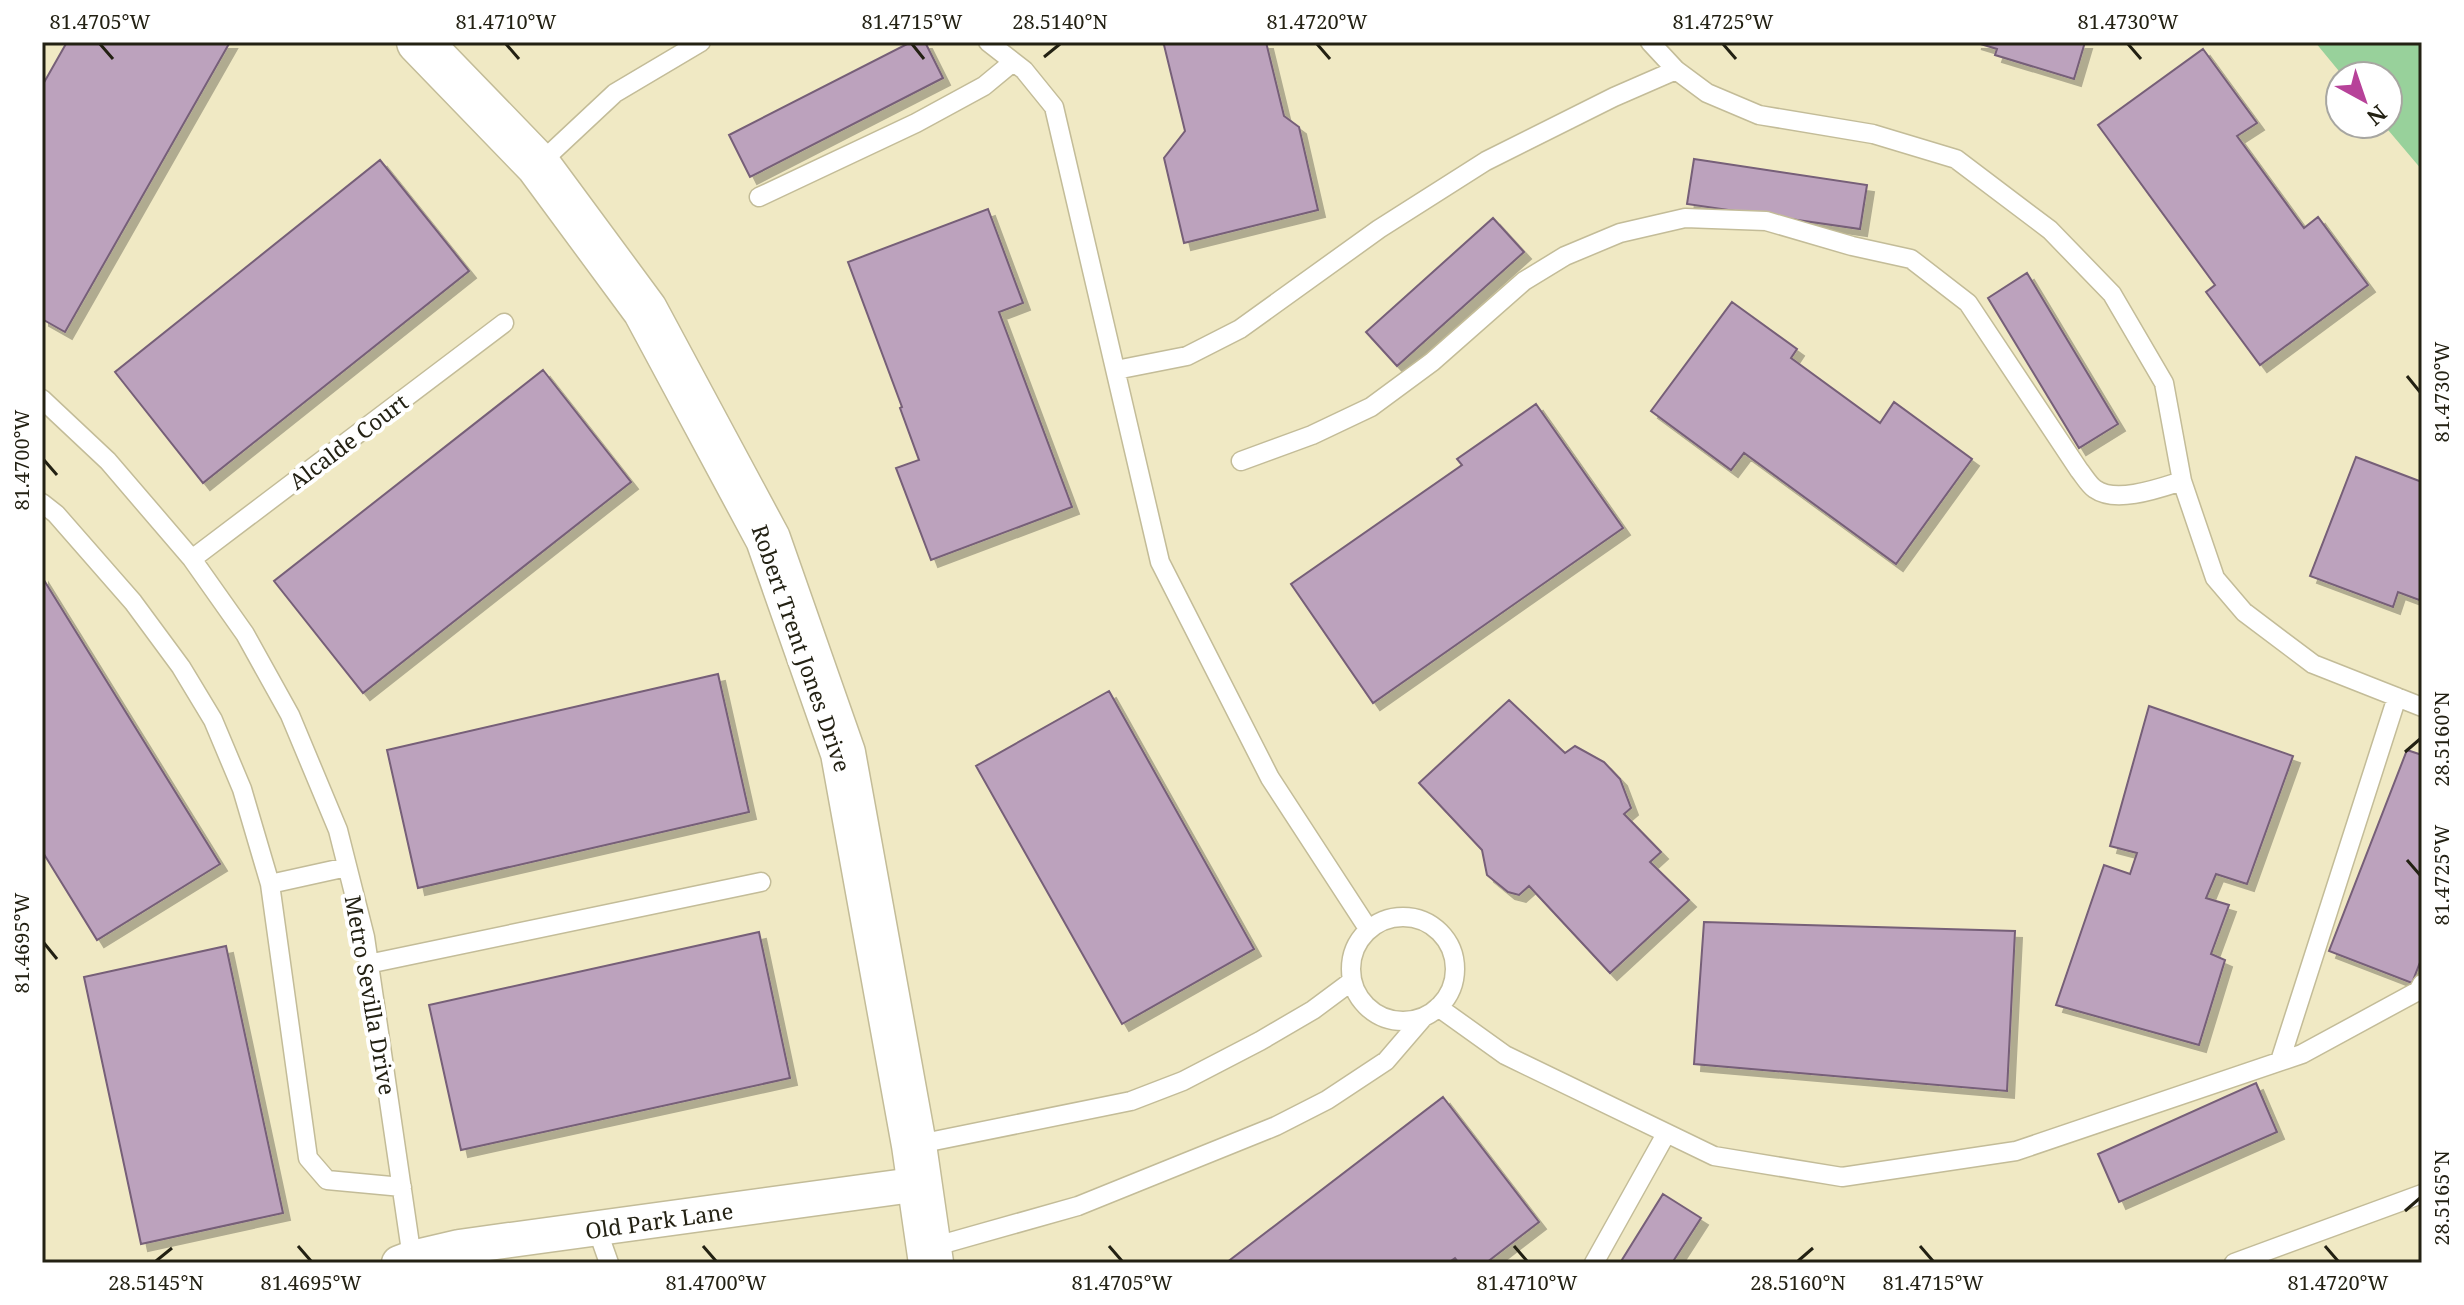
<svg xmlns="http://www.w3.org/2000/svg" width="2464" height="1305" font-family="'Noto Serif',serif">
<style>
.green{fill:#98d19b}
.building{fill:#bca2bd;stroke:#765f78;stroke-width:2;filter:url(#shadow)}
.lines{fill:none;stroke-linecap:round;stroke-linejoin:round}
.service-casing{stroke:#c3bc98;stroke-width:21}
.minor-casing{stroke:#c3bc98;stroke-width:37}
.tertiary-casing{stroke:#c3bc98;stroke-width:47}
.service{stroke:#fff;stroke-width:18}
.minor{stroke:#fff;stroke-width:34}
.tertiary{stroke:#fff;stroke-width:44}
.ticks{fill:none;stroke:#232113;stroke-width:3}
.labels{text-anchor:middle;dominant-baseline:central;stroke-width:8;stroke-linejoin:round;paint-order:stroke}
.street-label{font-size:22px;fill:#232113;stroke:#fff}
.neatline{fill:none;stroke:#232113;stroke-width:3}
.ticks-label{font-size:20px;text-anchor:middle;fill:#232113}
</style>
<defs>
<filter id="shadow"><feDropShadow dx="7" dy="7" stdDeviation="0" flood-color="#0004"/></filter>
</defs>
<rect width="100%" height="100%" fill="#f0e9c4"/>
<path class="green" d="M2315,42H2422V170L2383,124H2388V76H2343Z"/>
<path class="building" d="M67,42H230L65,332L42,319V86Z
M911,42H925L943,78L750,177L729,135Z
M1160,42H1266L1284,116L1299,127L1318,210L1184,243L1164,158L1185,131L1164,45Z
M1974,42H2085L2074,79L1995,55L1997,49Z
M2203,49L2257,123L2237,136L2304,228L2318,217L2368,285L2260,365L2206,292L2215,285L2098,125Z
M1694,159L1867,185L1860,229L1687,204Z
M380,160L469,271L203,483L115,372Z
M988,209L1023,303L999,312L1072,507L931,560L896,468L919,460L900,408L902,407L848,262Z
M1493,218L1524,252L1397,366L1366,332Z
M2027,273L2118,424L2079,448L1988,298Z
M1732,302L1797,349L1791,358L1880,423L1894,402L1972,459L1896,564L1744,453L1731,470L1651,411Z
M543,370L631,482L363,693L274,581Z
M1536,404L1623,528L1373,703L1291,584L1462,465L1457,459Z
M2356,457L2422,482V601L2398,592L2393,607L2310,576Z
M42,577L220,864L97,940L42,851Z
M718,674L749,812L418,888L387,750Z
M1109,691L1254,949L1122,1024L976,766Z
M1509,700L1565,753L1575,746L1604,762L1620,779L1631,808L1624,814L1661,852L1650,862L1689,900L1610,973L1529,886L1519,895L1508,892L1487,875L1482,850L1419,783Z
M2149,706L2293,756L2247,884L2216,874L2206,898L2229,905L2211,954L2225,960L2199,1045L2056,1005L2104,865L2130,874L2137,853L2110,846Z
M2407,750L2422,755V957L2412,983L2329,951Z
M1704,922L2015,931L2007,1091L1694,1064Z
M759,932L790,1078L461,1150L429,1005Z
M226,946L283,1213L141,1244L84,977Z
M2256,1083L2277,1132L2119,1202L2098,1154Z
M1443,1097L1539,1222L1486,1263H1459L1455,1258L1448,1263H1226Z
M1663,1194L1701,1218L1672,1263H1620Z"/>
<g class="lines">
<g class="service-casing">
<path id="service" d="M988,42L1024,70L1054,107L1160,562L1270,778L1369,930
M1650,42L1676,70L1707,93L1759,115L1873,134L1956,159L2050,230L2112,294L2164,383L2182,481L2215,578L2244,612L2313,664L2422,707
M538,165L615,93L701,42
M759,197L916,123L984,86L1013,62
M1116,370L1187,356L1240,329L1379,229L1486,161L1614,97L1676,70
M42,399L108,461L192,559L245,634L290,715L338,830L365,937L412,1258
M1241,461L1312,435L1371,407L1432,362L1524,281L1565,256L1620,233L1685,218L1766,221L1852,246L1911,259L1968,303L2079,470C2084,476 2089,485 2095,489C2116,504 2160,488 2182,481
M42,503L56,514L133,602L181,667L213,720L242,789L270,884L308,1158L327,1180L402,1187
M192,559L504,323
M270,884L347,867
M1351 969a52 52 0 1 1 104 0a52 52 0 1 1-104 0Z
M368,964L761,882
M1438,1007L1505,1055L1714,1156L1842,1177L2016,1151L2302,1054L2418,991L2422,984
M2280,1061L2397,697
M914,1145L1131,1101L1183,1081L1260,1041L1313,1010L1352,981
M597,1229L609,1263
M929,1248L1078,1206L1276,1126L1327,1100L1386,1061L1423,1018
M1594,1263L1666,1134
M2234,1263L2422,1194"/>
</g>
<g class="minor-casing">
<path id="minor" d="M399,1263L412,1258L459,1247L920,1184"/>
</g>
<g class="tertiary-casing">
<path id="tertiary" d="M419,42L538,165L645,310L768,539L843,753L914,1145L931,1263"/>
</g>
<use href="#service" class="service"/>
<use href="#minor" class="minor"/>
<use href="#tertiary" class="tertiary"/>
</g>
<path class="ticks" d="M100,44L113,59M506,44L519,59M912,44L924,59M1317,44L1330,59M1723,44L1736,59M2128,44L2141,59M1044,57L1060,44M2407,376L2420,392M44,460L57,475M2405,752L2420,739M2407,860L2420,875M44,943L57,959M2405,1211L2420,1198M298,1246L311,1261M703,1246L716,1261M1109,1246L1122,1261M1514,1246L1527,1261M1920,1246L1933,1261M2325,1246L2338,1261M156,1261L172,1248M1798,1261L1813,1248"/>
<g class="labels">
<g class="street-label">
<text transform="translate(348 441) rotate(-37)">Alcalde Court</text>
<text transform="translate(802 648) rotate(71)">Robert Trent Jones Drive</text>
<text transform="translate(371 995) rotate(80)">Metro Sevilla Drive</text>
<text transform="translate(659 1220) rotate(-8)">Old Park Lane</text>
</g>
</g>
<rect width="2464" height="1305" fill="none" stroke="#ffffff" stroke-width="88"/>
<g transform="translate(2364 100) rotate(140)"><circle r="38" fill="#ffffff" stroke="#a7a6a1" stroke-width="2"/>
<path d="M0-6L14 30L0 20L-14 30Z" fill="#b74299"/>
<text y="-12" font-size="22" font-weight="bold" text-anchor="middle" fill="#232113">N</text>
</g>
<rect x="44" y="44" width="2376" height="1217" class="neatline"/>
<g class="ticks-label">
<text x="100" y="29">81.4705°W</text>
<text x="506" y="29">81.4710°W</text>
<text x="912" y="29">81.4715°W</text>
<text x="1060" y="29">28.5140°N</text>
<text x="1317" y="29">81.4720°W</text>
<text x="1723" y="29">81.4725°W</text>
<text x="2128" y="29">81.4730°W</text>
<text transform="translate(2442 392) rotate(-90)" y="7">81.4730°W</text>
<text transform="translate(22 460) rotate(-90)" y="7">81.4700°W</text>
<text transform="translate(2442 739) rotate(-90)" y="7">28.5160°N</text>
<text transform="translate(2442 875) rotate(-90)" y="7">81.4725°W</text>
<text transform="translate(22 943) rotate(-90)" y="7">81.4695°W</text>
<text transform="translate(2442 1198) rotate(-90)" y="7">28.5165°N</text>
<text x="156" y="1290">28.5145°N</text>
<text x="311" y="1290">81.4695°W</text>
<text x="716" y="1290">81.4700°W</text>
<text x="1122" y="1290">81.4705°W</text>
<text x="1527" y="1290">81.4710°W</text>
<text x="1798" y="1290">28.5160°N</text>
<text x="1933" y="1290">81.4715°W</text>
<text x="2338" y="1290">81.4720°W</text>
</g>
</svg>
